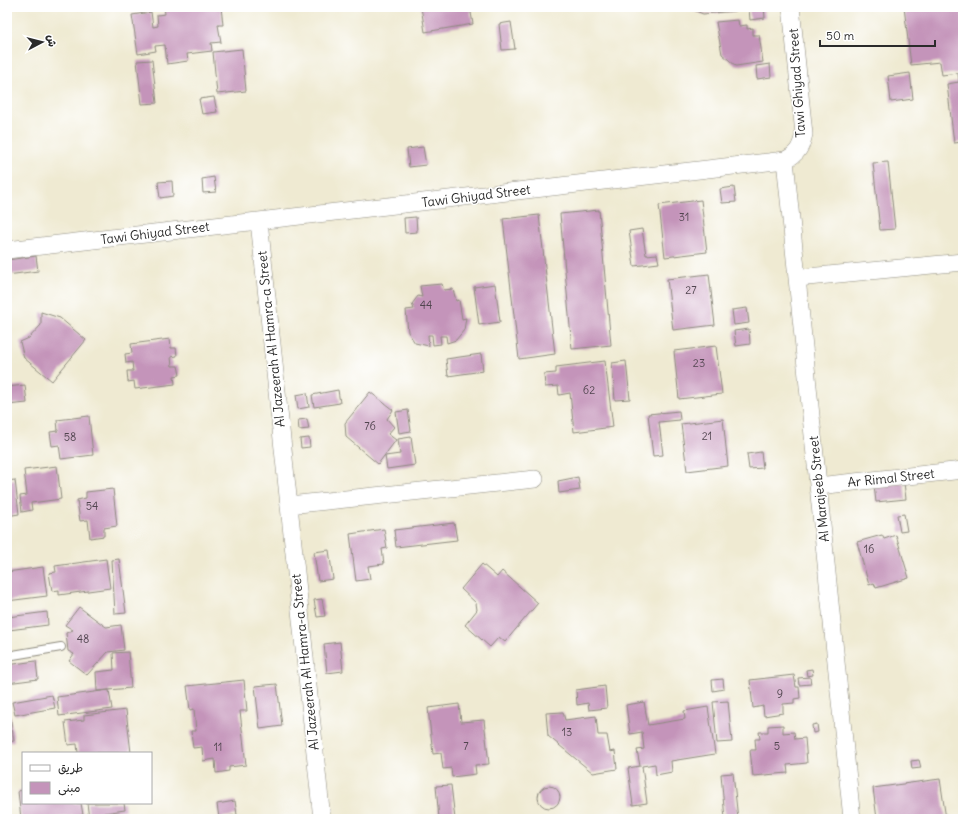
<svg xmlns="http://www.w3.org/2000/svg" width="970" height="826" font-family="Delius,'Playpen Sans Arabic',sans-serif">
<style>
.building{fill:#c494ba}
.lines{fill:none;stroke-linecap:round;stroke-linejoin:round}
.service-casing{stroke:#8d8a7e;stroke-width:10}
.minor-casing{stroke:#8d8a7e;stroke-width:18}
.service{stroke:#fff;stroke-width:8}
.minor{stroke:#fff;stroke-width:17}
.labels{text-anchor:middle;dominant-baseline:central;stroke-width:3;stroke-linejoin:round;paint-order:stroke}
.number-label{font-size:11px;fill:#51454f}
.street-label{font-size:13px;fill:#2b2b2b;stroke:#fff}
</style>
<rect width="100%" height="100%" fill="#fff"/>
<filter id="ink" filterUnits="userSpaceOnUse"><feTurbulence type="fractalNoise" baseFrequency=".025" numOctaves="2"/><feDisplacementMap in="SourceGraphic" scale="8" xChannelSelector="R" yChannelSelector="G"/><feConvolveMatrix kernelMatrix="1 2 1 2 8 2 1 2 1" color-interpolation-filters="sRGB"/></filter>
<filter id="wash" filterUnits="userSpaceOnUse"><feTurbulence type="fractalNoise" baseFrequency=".012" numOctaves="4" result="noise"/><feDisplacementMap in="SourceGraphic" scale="16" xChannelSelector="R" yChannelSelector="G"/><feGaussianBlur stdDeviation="0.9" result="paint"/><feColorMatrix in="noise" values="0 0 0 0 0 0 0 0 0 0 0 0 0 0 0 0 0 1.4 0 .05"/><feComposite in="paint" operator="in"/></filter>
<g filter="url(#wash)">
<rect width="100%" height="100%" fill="#efead2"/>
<g id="blocks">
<path class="building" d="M164,7H221L223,25H218L221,42L211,43L212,51L187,54L188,61L167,64L165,45L155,46L156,51L138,54L132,15L151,12L153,27L158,26L157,15L165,14Z
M421,7H470L473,24L425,32Z
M686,7H736V11L703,14Z
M755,7H764L765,18L750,20L749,8Z
M904,7H963V142L954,143L947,84L959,82L958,73L942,75L940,62L911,65Z
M738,20L739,26L747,25V29L753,28V35H759L763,62L736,66L722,54L716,22Z
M511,22L515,49L502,50L499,24Z
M242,49L246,91L217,94L213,52Z
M152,60L157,103L142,104L137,61Z
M770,64L771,77L757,79L756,66Z
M910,73L913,99L891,102L888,76Z
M214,97L217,112L202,114L199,99Z
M423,147L426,165L409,167L407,149Z
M888,162L895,229L880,230L873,163Z
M214,177L216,192L203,193L202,179Z
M172,181L173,196L160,198L158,182Z
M734,187L736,202L722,203L720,189Z
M701,200L707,252L665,257L659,205Z
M599,210L611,345L572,349L560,214Z
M539,215L555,354L519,359L503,219Z
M416,217L417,232L405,233L404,218Z
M642,229L646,255L657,254L659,263L634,266L629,231Z
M36,256L38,271L7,275V260Z
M709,274L715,325L673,330L667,279Z
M442,284L444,290L453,289L456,301L459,300L462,319L466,318L464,330L456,340L447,343L446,336H440L441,344L433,345L432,335H428L429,346L415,343L408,332L406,310L414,309L412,304L418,296L422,297L420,286Z
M495,284L500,322L479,325L474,287Z
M747,308L749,323L734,325L732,310Z
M41,312L60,318L86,340L52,381L24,358L20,342L29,338L41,325Z
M749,329L750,344L736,346L734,331Z
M170,339L171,348H176L177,356L171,357L172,366H178L180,375L174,376L175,384L135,389L134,381L128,382L127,371H133L132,362L126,363L125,354L132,353L131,344Z
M716,346L722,394L679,399L674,351Z
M481,354L483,371L448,376L446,359Z
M605,361L613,427L574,432L570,393L559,395L558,386L545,387L544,374L556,373V367Z
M626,361L630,399L615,400L612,363Z
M25,385L27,403L7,405V387Z
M338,390L340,403L314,407L312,395Z
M370,392L393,410L387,419L394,427L388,434L396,440L378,464L346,437L345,423Z
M307,393L309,407L298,409L296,395Z
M408,410L411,431L399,433L396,412Z
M679,411L680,420L659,422L663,455L653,456L648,414Z
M89,416L93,455L61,459L59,445L52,446L50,432L58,431L57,420Z
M307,419L309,429L299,430L298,420Z
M723,419L728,466L687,471L681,424Z
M411,437L415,465L387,469L385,456L400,454L398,439Z
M309,438L310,447L301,448L300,439Z
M761,452L763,468L749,469L747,454Z
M57,466L61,499L31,503L32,510L22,512L20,496L27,495L24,470Z
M578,477L580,490L559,493L558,481Z
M15,480L19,514L7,516V481Z
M904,483L906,499L876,502L874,485Z
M113,489L117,526L104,528V536L90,538L88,520L80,521L77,500L86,498V492Z
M904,514L907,531L900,532L897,515Z
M454,523L457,540L396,547L394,530Z
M384,529L387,548L382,549L384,564L368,566L370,579L356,581L350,534Z
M882,535L884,539L896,535L909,578L876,588L874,583L869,585L857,542Z
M329,550L333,579L318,581L314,552Z
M106,559L110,588L59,595V590L52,591L49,573L56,572L55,566Z
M119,559L126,613L115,614L112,560Z
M482,564L497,577L502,571L538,603L505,642L499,637L490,647L465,625L477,610L476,603L461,589Z
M43,567L47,596L7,601V572Z
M322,599L325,616L317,617L314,600Z
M79,607L106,627L121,625L124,650L108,652L87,675L69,661L74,654L68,651L66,633L73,630L65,625Z
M47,612L48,625L9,630L8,617Z
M340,642L343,671L327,673L324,644Z
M128,652L131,688L97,691L96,672L114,670L113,653Z
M36,661L38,679L7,683V665Z
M812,669L813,675L807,676L806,670Z
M794,675L796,687H799L800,698L794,699V703L783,704V713L764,716L763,706L753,708L750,680Z
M810,677L811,684L799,685L798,678Z
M723,679L724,689L713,691L712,680Z
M244,680L247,711H240L246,765L229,767V771L216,773L215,759L203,761L202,747L193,748L191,731H196L194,709L190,710L187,686Z
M277,684L282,726L260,729L255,686Z
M605,686L607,708L589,710L588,703L577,705L576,690Z
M109,690L112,709L59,716L57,697Z
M52,695L55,708L15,715L12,702Z
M728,701L732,742L717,743L713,702Z
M644,702L648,725L685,719L684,711L708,707L715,754L671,761L672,772L656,775L655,764L642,766L647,803L633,805L628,768L640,766L637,750L644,749L642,732L630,734L626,705Z
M459,704L461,722L484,720L489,764L475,765L476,774L452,777L451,768L443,769L441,753L433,754L428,708Z
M126,710L131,753H78L77,744L68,745L65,722L84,720V715Z
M563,712L565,720L596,716L598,735H607L610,752L615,751L617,769L593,773L548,736L546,713Z
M7,715H10L14,741L7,742Z
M817,724L818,732L813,733L812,725Z
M783,725V733L794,732L795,739L805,738L807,763L787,765L788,773L753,776L750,750H756L755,739H760L759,732H768V726Z
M919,760L921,768L912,769L911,761Z
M733,773L738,819H725L721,774Z
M940,779L946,819H877L873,788Z
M451,785L455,819H439L436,786Z
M538 797a11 11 0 1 1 22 0a11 11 0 1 1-22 0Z
M23,790V803H81L83,815L47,819H21L18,791Z
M235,801L237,815L219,818L217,804Z
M87,803H124L125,810L104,813L105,819H89Z"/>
</g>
</g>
<g filter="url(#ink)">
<use href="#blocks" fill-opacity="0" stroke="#8d8a7e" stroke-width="1"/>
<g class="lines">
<g class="service-casing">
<path id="service" d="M7,656L61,647"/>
</g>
<g class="minor-casing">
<path id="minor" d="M785,160L852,819
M259,221L322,819
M7,250L785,160C798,154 801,147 804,134L791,7
M797,278L963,262
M818,486L963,470
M289,505L535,479"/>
</g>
<use href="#service" class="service"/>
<use href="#minor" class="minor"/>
</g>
</g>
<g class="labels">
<g class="number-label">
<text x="684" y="217">31</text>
<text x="691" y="290">27</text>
<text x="426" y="305">44</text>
<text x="699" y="363">23</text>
<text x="589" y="390">62</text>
<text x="370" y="426">76</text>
<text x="707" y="436">21</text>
<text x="70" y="437">58</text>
<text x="92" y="506">54</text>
<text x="869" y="549">16</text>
<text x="83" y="639">48</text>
<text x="780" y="694">9</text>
<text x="567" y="732">13</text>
<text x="466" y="746">7</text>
<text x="777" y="746">5</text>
<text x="218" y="747">11</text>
</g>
<g class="street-label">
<text transform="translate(797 83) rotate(-94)">Tawi Ghiyad Street</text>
<text transform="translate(476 196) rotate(-7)">Tawi Ghiyad Street</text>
<text transform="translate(155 233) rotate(-7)">Tawi Ghiyad Street</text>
<text transform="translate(271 339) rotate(-96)">Al Jazeerah Al Hamra-a Street</text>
<text transform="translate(891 478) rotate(-6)">Ar Rimal Street</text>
<text transform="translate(819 489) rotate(-96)">Al Marajeeb Street</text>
<text transform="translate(305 662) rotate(-96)">Al Jazeerah Al Hamra-a Street</text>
</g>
</g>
<rect width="970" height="826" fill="none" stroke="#fff" stroke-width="24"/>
<rect x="22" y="752" width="130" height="52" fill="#ffffff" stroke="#aaaaaa"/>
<rect x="30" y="765" width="20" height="6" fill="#ffffff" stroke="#aaaaaa"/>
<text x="58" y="772" font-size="12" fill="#2b2b2b">طريق</text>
<rect x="30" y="782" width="20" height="12" fill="#c494ba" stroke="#aaaaaa"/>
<text x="58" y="792" font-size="12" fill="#2b2b2b">مبنى</text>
<g transform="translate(42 42) rotate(83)" stroke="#ffffff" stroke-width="3" paint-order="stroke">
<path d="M0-3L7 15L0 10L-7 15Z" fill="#2b2b2b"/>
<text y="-6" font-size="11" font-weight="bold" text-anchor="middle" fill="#2b2b2b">ش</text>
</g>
<path d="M820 40v6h115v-6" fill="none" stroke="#2b2b2b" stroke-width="2"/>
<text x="826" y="40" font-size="12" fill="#2b2b2b" stroke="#ffffff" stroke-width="3" paint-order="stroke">50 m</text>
</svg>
